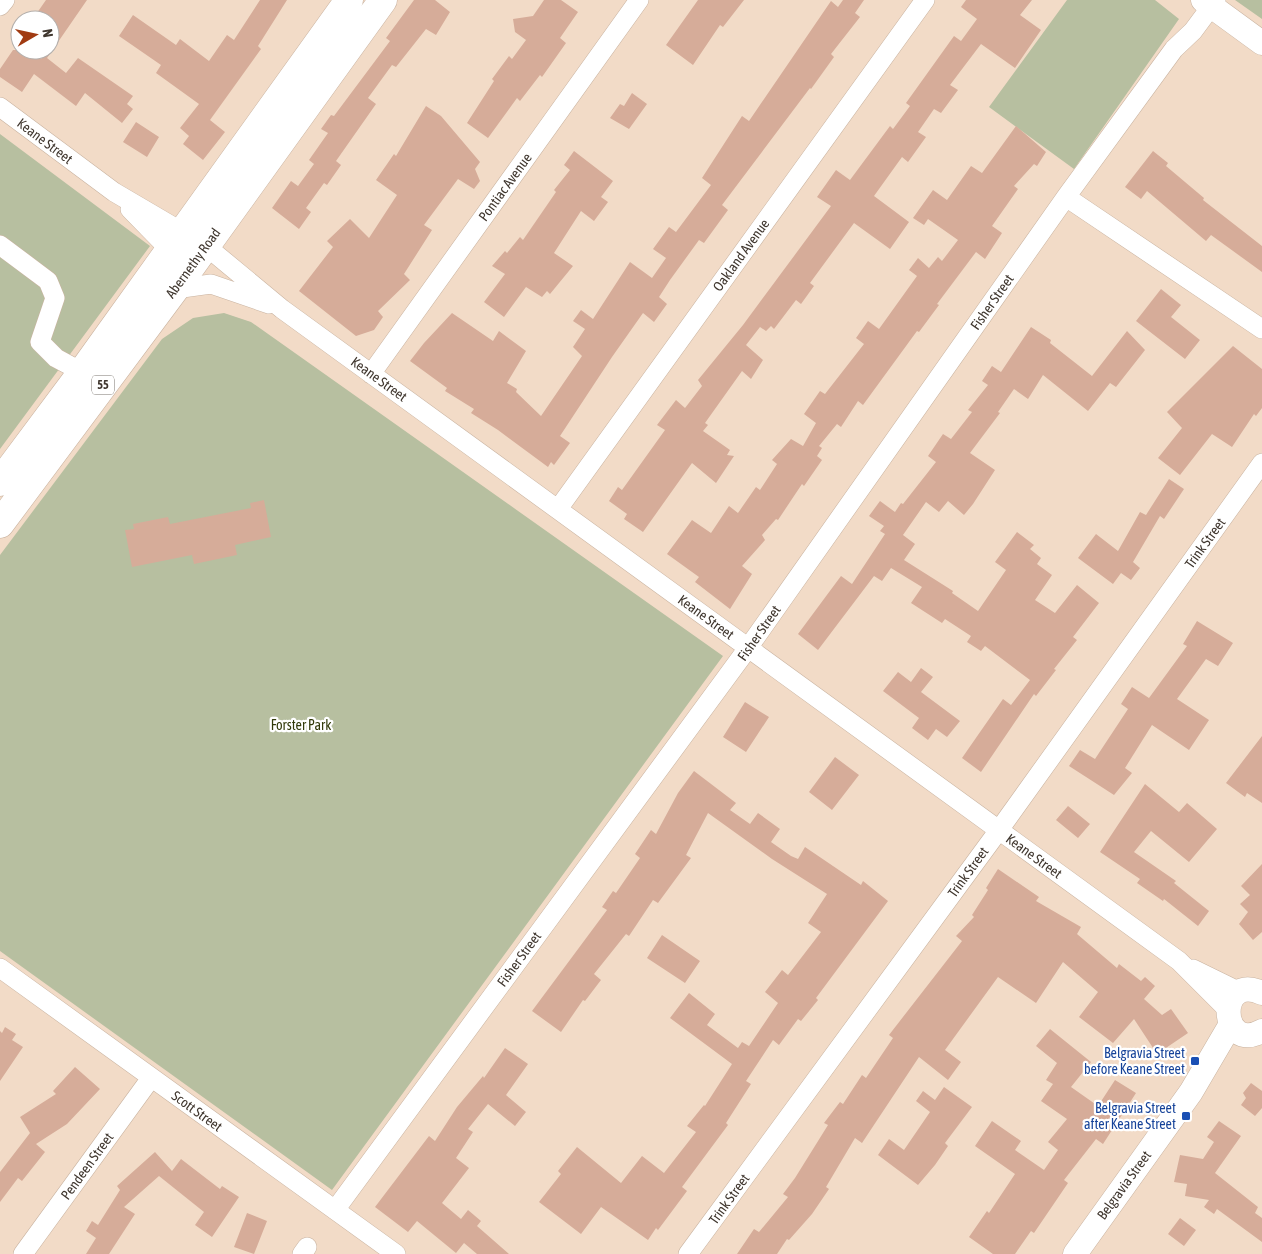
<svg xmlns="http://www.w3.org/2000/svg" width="1262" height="1254" font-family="'Asap Condensed',sans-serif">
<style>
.green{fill:#b7bfa0}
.building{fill:#d6ac99}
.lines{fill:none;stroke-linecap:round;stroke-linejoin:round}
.minor-casing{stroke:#c9b3a0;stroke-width:20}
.tertiary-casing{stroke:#c9b3a0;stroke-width:25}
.primary-casing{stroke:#c9b3a0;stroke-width:29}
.minor{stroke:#fff;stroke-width:19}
.tertiary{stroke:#fff;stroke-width:24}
.primary{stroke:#fff;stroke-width:28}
.transit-dot{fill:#1a4fb4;stroke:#fff;stroke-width:2}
.labels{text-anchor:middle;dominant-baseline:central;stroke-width:4.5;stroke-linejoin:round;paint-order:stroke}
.shield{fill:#fff;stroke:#79736d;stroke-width:1}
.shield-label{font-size:12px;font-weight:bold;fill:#40372f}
.street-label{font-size:14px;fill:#40372f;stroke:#fff}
.park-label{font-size:14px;fill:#313909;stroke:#fff}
.transit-label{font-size:14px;fill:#164399;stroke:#fff;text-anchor:end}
</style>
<rect width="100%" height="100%" fill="#f2dbc7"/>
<path class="green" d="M1067,0H1155L1179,19L1074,169L989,107Z
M1235,0H1262V19Z
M0,134L150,246L0,449Z
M224,313L251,322L723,656L332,1190L0,951V555L162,339L193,318Z"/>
<path class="building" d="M46,0H87L47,58L66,73L78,58L133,96L127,104L133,109L122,123L85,93L76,106L34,74L22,92L0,77V69L13,50H50V20H32Z
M260,0H287L258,46L261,49L210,120L225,132L203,160L183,144L189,136L180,128L199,104L156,73L161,65L119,36L133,15L176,45L180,39L209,61L227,35L234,40Z
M414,0H435L450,12L436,35L426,29L396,67L392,65L368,98L376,104L336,161L341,165L327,185L324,183L306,208L311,212L299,229L272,208L291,181L298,186L314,164L309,160L328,133L321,129L331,115L334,116L390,41L386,38Z
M544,0H561L578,12L560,38L566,43L542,77L540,75L520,101L517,98L488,138L467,123L494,81L492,79L509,56L512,59L526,40L515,32L513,19L533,16Z
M698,0H744L723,27L720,25L693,65L666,45Z
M843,0H864L855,13L860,17L831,54L834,57L811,89L810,88L722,205L728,210L704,243L699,240L670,280L659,297L667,304L654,322L643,313L612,357L560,436L570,443L554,465L551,462L548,467L498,430L471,413L474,409L445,391L447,388L410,361L424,343L452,313L493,341L499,331L526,351L507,383L517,389L516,392L541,416L582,356L573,347L585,329L573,321L581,310L593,319L630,262L652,278L666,258L653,249L669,227L676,232L711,185L702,178L742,116L749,121L831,1L838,7Z
M966,0H1032L1020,15L1041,30L1015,68L981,44L950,85L958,90L941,113L934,109L918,132L926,137L908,162L902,157L874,196L909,222L890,249L854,223L810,283L814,286L801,304L796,300L774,329L771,326L766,331L760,327L746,345L763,360L751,379L742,371L705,423L708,425L703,431L730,450L727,455L734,456L716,483L692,463L643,532L624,519L627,514L609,501L618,487L622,490L665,430L657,425L676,400L685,408L702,386L698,380L743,325L831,206L817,197L836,170L850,180L890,126L893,129L910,106L906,103L954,36L961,41L977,19L961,7Z
M632,93L647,104L629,129L610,118L620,104L624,106Z
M426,106L441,116L480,162L475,169L480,181L474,189L458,179L424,225L432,230L404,274L410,280L378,311L383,317L374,330L356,336L299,291L333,247L327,241L350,219L369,238L397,195L376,180L394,154L396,156Z
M136,122L159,137L147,157L123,142Z
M1016,126L1046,152L1037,166L1034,164L1014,186L1018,189L992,226L1002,233L985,259L976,252L937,304L939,305L919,332L917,331L863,405L858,401L841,427L837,424L819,446L822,448L817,456L822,460L804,486L802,484L778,520L776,519L762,535L765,540L742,566L752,574L730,609L695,582L699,577L667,554L692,520L711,533L729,506L738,513L756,487L760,490L777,464L772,460L791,439L803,446L816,423L804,414L820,391L825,394L864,344L856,338L868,321L879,329L917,276L909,270L918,258L929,268L938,257L942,261L958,240L928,219L924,225L913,218L933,190L947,200L971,166L982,173Z
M574,151L613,181L601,197L608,202L594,221L581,211L554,253L573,266L550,294L547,291L542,297L526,287L504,317L484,302L505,274L492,266L505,251L507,253L520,237L523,240L556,192L554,190L570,170L564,165Z
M1153,151L1168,163L1166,166L1204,198L1203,200L1262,246V272L1211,235L1206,241L1147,191L1141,199L1125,187Z
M1161,289L1181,305L1171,317L1200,340L1185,359L1136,321Z
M1031,327L1051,340L1050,343L1092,376L1127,331L1145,350L1116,387L1110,383L1088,411L1043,375L1028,399L1014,389L998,412L1000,413L970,453L995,470L973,504L964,515L948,501L939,512L926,502L903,535L915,544L904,560L953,591L952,593L978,611L1006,570L995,562L1017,532L1034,545L1030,549L1041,558L1037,564L1052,575L1035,600L1055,613L1077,585L1099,603L1073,637L1077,640L1054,669L1056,670L1036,696L1034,694L981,772L962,758L1003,699L1011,705L1030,680L985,646L981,651L967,642L971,636L945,619L942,623L911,603L922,587L891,568L882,581L874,576L818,650L798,634L841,576L852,584L885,534L880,531L884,526L869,516L880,501L895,512L901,503L903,504L936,462L928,456L943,434L951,439L972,412L968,410L988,385L982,381L992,366L1001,372Z
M1233,346L1262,369V408L1256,416L1254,414L1232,447L1212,434L1180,475L1158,458L1182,428L1167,412Z
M1169,479L1184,489L1164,519L1160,516L1133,562L1140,568L1131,580L1121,573L1113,584L1078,558L1096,534L1118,551L1140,512L1146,515Z
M264,500L271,537L235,545L237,555L194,564L192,555L132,567L125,530L134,529L133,524L168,517L170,524L251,508L250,503Z
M1197,621L1233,643L1218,666L1206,659L1177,699L1209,720L1189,750L1152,725L1125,768L1132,773L1114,795L1069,766L1080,750L1095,759L1128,709L1121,704L1132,687L1149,698L1187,646L1183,644Z
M921,668L933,677L921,692L960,721L947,737L936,729L928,740L912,728L919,718L883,691L898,672L911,682Z
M745,702L769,717L746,752L723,737Z
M1262,736V803L1247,793L1245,797L1226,783Z
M835,757L859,775L832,810L809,792Z
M694,771L736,803L730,810L750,824L758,813L780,829L771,842L791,856L798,859L805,847L861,885L863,881L888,901L816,998L818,1000L801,1021L798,1019L779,1045L773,1040L746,1081L751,1084L726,1123L728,1125L682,1187L687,1191L658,1230L656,1228L648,1240L601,1207L581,1234L539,1202L561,1174L558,1171L577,1147L621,1183L642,1156L664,1173L696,1132L687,1126L704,1105L705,1106L732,1064L670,1018L689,993L715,1014L707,1025L738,1048L742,1042L749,1046L778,1003L765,992L782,970L788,975L821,932L808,923L827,894L772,859L708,813L686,855L691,858L658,903L653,900L629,936L626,934L594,974L601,980L585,1001L583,1000L561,1032L532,1011L607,910L602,907L613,891L616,893L640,858L635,854L651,830L656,834L678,793Z
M1145,784L1179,812L1187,803L1217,829L1189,862L1151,831L1134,852L1176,881L1174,883L1209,911L1198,926L1164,899L1163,901L1137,883L1140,879L1100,852Z
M1068,806L1090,824L1078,838L1056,820Z
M1262,864V932L1253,940L1239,924L1248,912L1240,904L1250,895L1241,886Z
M998,869L1039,897L1036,901L1081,927L1077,934L1117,968L1119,964L1141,981L1145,977L1155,986L1144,999L1162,1015L1171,1009L1188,1033L1157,1054L1134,1019L1113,1043L1079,1017L1098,992L1063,962L1036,1003L998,977L945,1050L961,1062L948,1080L919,1057L862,1143L855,1138L826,1187L829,1189L812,1214L789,1240L787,1239L777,1254H737L754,1229L759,1232L788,1197L783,1194L795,1178L828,1125L824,1123L840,1102L843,1104L862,1075L866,1078L893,1038L889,1035L962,941L956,936L974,917L972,915L988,890L986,888Z
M662,935L700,961L685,983L647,958Z
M5,1027L16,1034L12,1040L23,1047L0,1081V1031L2,1033Z
M1050,1029L1091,1062L1071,1087L1098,1106L1115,1080L1136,1093L1103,1144L1096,1139L1064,1180L1068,1183L1034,1233L1031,1231L1015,1254H993L969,1237L987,1211L989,1213L1015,1174L975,1146L992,1121L1021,1141L1015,1150L1044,1170L1058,1150L1048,1142L1067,1119L1041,1101L1053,1084L1046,1080L1057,1063L1036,1046Z
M505,1048L528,1064L506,1095L526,1112L515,1126L488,1104L468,1129L473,1132L456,1158L469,1168L442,1203L461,1219L468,1210L481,1221L477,1226L509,1254H477L464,1243L456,1253L417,1221L408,1232L375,1207L429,1136L435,1141L457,1107L483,1076L484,1078Z
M75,1067L100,1089L67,1124L36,1144L45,1152L22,1181L18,1178L0,1202V1172L30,1133L20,1117L56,1094L53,1091Z
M1251,1083L1262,1091V1108L1255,1116L1241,1105L1246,1098L1243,1093Z
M944,1087L972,1107L945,1143L948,1146L935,1165L918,1185L878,1155L889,1139L904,1150L930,1112L916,1101L923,1091L935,1100Z
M1219,1121L1241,1136L1215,1173L1258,1207L1255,1213L1262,1218V1242L1217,1209L1214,1214L1204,1207L1209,1200L1185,1196L1187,1184L1174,1182L1180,1155L1203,1159L1214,1142L1207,1137Z
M155,1152L172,1171L181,1159L220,1189L222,1186L239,1197L212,1237L195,1225L204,1212L159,1176L124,1207L135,1214L109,1254H86L96,1238L86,1231L92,1221L98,1225L120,1190L117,1186Z
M247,1213L267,1221L254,1254L234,1247Z
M1180,1218L1196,1230L1184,1246L1168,1234Z"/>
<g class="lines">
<g class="minor-casing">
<path id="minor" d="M0,6L5,0
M0,107L114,192L206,246L282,309L1179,961L1228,1010
M1066,197L1262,329
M130,209L169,249L179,255
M0,245L48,281L55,298L40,342L56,358L82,372
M175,289L211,284L269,304
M371,374L639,0
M558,509L925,0
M0,968L396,1254
M1193,969L1240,992
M335,1210L748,648L1066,197L1174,49L1193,31L1216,0
M23,1254L151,1078
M302,1254L307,1247
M688,1254L999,830L1262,463"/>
</g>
<g class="tertiary-casing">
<path id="tertiary" d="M1203,0L1262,43
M1262,993C1216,972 1219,1054 1262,1031
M1075,1254L1191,1092L1231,1024"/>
</g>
<g class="primary-casing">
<path id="primary" d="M0,482L82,372L349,0
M0,524L175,289L383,0"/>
</g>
<use href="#minor" class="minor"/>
<use href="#tertiary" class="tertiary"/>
<use href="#primary" class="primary"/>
</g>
<g class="transit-dot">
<rect x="1190" y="1056" width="10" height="10" rx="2.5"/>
<rect x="1181" y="1111" width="10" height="10" rx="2.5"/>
</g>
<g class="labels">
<rect class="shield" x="92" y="375.5" width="22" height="19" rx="4"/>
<g class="shield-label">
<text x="103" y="385">55</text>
</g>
<g class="street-label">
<text transform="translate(45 141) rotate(37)">Keane Street</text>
<text transform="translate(505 187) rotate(-54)">Pontiac Avenue</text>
<text transform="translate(741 255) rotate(-54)">Oakland Avenue</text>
<text transform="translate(193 263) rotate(-54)">Abernethy Road</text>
<text transform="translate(992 302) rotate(-55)">Fisher Street</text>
<text transform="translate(379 379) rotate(36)">Keane Street</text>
<text transform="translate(1205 543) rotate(-54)">Trink Street</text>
<text transform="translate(706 617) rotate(36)">Keane Street</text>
<text transform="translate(759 633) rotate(-55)">Fisher Street</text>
<text transform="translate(1034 856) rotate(36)">Keane Street</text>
<text transform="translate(968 872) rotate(-54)">Trink Street</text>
<text transform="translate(519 959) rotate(-54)">Fisher Street</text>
<text transform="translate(197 1111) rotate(36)">Scott Street</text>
<text transform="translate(87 1166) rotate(-54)">Pendeen Street</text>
<text transform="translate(1124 1185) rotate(-54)">Belgravia Street</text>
<text transform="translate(729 1199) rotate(-54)">Trink Street</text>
</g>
<g class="park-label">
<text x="301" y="725">Forster Park</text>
</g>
<g class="transit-label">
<text x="1185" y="1053">Belgravia Street<tspan x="1185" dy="16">before Keane Street</tspan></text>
<text x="1176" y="1108">Belgravia Street<tspan x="1176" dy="16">after Keane Street</tspan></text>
</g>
</g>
<g transform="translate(35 35) rotate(81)"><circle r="24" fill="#ffffff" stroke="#b3afac"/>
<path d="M0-4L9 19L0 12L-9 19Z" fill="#a13b12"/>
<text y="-8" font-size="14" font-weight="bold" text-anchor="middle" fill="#40372f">N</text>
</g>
</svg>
